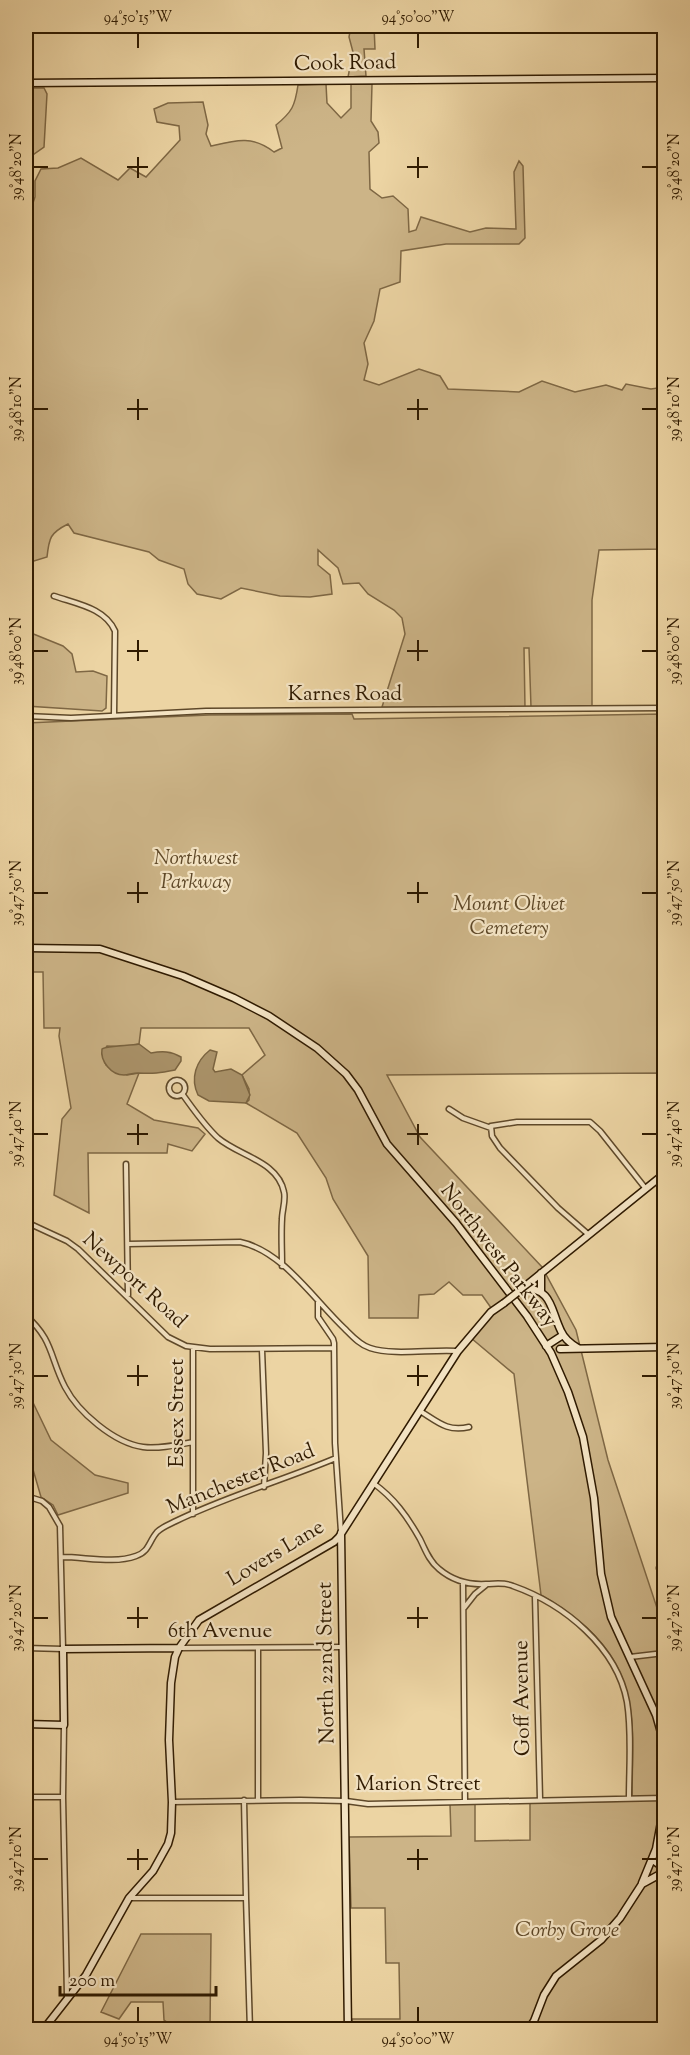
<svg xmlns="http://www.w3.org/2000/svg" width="690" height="2055" font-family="'Sorts Mill Goudy',serif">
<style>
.green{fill:#ccb487;stroke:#7e6744;stroke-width:1.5}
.water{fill:#ac956c;stroke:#7a6441;stroke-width:1.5}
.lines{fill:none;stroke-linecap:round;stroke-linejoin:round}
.street-casing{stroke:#5e4829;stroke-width:7}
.secondary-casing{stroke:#2f1a00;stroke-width:9}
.street{stroke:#f3e3c3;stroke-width:4}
.secondary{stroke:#f3e3c3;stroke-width:6}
.secondary-bridge-casing{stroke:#2f1a00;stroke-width:9;stroke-linecap:butt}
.secondary-bridge{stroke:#f3e3c3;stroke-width:6}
.ticks{fill:none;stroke:#2f1a00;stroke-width:2}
.labels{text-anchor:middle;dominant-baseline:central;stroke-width:4.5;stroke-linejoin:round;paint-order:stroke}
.street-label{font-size:21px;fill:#2f1a00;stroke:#f3e3c3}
.park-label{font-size:21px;font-style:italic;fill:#5e4828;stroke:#f3e3c3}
.neatline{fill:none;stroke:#2f1a00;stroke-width:2}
.ticks-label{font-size:15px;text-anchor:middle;fill:#2f1a00}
</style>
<rect width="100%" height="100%" fill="#ecd4a3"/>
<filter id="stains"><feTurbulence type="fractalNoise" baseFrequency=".00333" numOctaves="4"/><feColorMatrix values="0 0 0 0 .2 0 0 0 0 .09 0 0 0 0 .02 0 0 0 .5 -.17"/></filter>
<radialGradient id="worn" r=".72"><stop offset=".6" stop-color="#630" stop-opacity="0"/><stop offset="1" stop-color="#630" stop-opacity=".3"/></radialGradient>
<path class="green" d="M351,26H374L375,49H364L366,76L348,77L353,52L349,37Z
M326,84L327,103L341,118L351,108V84H372L371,121L378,132L379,143L369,152L370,189L382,198L393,196L408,209L409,232L416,230L421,217L470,232L486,228L516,229L514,172L519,161L523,166L525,238L519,244H446L401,251L400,282L380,289L374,321L364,343L368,364L364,380L379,385L419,369L440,376L448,389L519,392L542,381L575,392L606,385L622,390L626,384L651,389L664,387V549L599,550L592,600V706L531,707L529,648H524L525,708L382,707L405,634L402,618L394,610L368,594L359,583L343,584L338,568L318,550V565L330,575L332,594L310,597L280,596L241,588L221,599L197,594L188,584L184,569L159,560L149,552L74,533L68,524C50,533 49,538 47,557L34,561L26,558V224L35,197V181L41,169L58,168L81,158L118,180L130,168L146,177L180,140L179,126L157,122L154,109L168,103L203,102L208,125L206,134L211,146C236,140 252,135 274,152L282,148L276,125C292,112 295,106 298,85Z
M32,88H44L47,94L44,147L30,157L26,182V114L30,107Z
M31,633L63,646L72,654L76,672L93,671L107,676L106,708L102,711L26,706V634Z
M352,714L354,719L664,714V1169L662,1172L660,1073L387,1075L420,1137L542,1267L576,1330L608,1460L664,1629V2029H352V2019H400L399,1963H386L385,1908H351L349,1837L451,1836L450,1804H475V1841L530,1840V1803L632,1801C632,1731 642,1678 586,1627C571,1614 558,1604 541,1595L514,1374L471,1338L494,1312L482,1295H463L449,1282L434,1294L419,1295L418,1318H369L368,1256L333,1199L326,1178L297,1133L246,1103L249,1100V1089L242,1075L265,1055L249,1028H141L139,1044L127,1047L107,1046L102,1053L106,1065L127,1075L139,1073L127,1104L154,1120L198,1128L205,1134L192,1151L168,1144L167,1153H88L89,1213L54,1195L62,1119L71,1108L59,1036L60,1028H44L43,972H26V723L209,715Z
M26,1388L51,1440L95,1475L128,1483V1493L58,1515L53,1505L41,1497L32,1466L26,1463Z
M141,1934H211L210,2029H177L164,2020L163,2002H131L119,2019L101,2012Z"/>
<path class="water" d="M139,1044L151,1053C162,1051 171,1051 181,1057V1061L175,1070C160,1073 153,1074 138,1073C133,1073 128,1075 124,1075C111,1075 100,1061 102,1049C108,1045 130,1046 139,1044Z
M210,1050L217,1052L213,1069L215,1072L231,1069L242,1075L250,1095L246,1103L209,1101L198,1095C190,1078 196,1061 210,1050Z"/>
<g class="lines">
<g class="street-casing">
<path id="street" d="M54,596C77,604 105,608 115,631L114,715
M26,716L71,718L206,711L664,708
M169 1088a8 8 0 1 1 16 0a8 8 0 1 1-16 0Z
M183,1095C194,1110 204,1125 218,1138C239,1156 278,1161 284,1192C286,1200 282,1211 282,1219C281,1235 282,1250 282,1266
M449,1109L463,1118L491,1128
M126,1164L128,1295
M26,1222L67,1241L78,1249L168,1337L186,1346L210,1349L334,1348
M589,1235L558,1208L500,1148L492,1136L491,1126L517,1122H590L600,1131L646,1189
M128,1244L240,1242C283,1251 314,1300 345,1329C352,1336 360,1345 370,1348C394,1356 431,1349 457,1351
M318,1302V1317L333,1339L334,1343L335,1443L341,1532
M26,1316C53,1339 50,1358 65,1387C78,1412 114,1443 143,1447C159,1449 177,1445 193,1442
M262,1350L266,1453L264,1487
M420,1411C438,1422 447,1432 469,1427
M373,1483C394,1498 407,1516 420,1539C425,1549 429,1561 439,1569C452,1580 469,1585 486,1584C496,1584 504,1582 513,1586C564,1604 617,1647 627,1702C632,1733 629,1767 629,1798
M26,1496L42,1501L49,1507L60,1526L63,1649L26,1648
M193,1514V1347
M62,1557C86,1557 114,1564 136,1556C149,1552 149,1541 157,1532C162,1527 170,1524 176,1521C227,1496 284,1480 336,1458
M659,1568H664
M463,1582L465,1801
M535,1597L540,1799
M464,1608L475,1594L486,1585
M180,1648L343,1647
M258,1648V1800
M630,1657L664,1653
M64,1725L63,1797L67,1996
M26,1797H63
M244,1800L246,1898
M172,1802L300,1800L346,1801L368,1804L664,1798
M129,1898H246L250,2030"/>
</g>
<g class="secondary-casing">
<path id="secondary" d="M26,83L664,78
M26,948L100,949L183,976L234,998L269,1016L317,1048L346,1074L358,1090L387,1144L456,1223L527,1316L551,1353L568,1392L583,1437L594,1498L601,1574L611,1617L656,1715L664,1743
M541,1273V1292
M522,1288C553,1288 550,1309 561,1331C564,1338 571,1344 578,1348
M518,1292L664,1174
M546,1346L563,1335
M560,1349L664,1347
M341,1533L348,2030
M26,1724L64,1725L63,1649L179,1648
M653,1860L664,1868
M642,1883L656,1849L664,1806
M43,2030L86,1975L129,1898L153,1871L168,1844L171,1833L172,1802L169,1740L171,1683L175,1657L179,1648L199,1620L334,1542L339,1537L458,1351L491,1312L504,1303
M528,2030L534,2021L544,1995L556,1976L601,1940L620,1918L642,1884L664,1872"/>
</g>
<use href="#street" class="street"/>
<use href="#secondary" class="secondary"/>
<g class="secondary-bridge-casing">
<path id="secondary-bridge" d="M504,1303L518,1292"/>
</g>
<use href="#secondary-bridge" class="secondary-bridge"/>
</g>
<path class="ticks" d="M138,33V48M418,33V48M138,157V178M418,157V178M33,167H48M127,167H148M407,167H428M642,167H657M138,399V420M418,399V420M33,409H48M127,409H148M407,409H428M642,409H657M138,640V661M418,640V661M33,651H48M127,651H148M407,651H428M642,651H657M138,882V903M418,882V903M33,893H48M127,893H148M407,893H428M642,893H657M138,1124V1145M418,1124V1145M33,1134H48M127,1134H148M407,1134H428M642,1134H657M138,1365V1386M418,1365V1386M33,1376H48M127,1376H148M407,1376H428M642,1376H657M138,1607V1628M418,1607V1628M33,1618H48M127,1618H148M407,1618H428M642,1618H657M138,1849V1870M418,1849V1870M33,1859H48M127,1859H148M407,1859H428M642,1859H657M138,2007V2022M418,2007V2022"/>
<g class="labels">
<g class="street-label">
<text transform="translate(345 64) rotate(-1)">Cook Road</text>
<text x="345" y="695">Karnes Road</text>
<text transform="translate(498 1256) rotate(52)">Northwest Parkway</text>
<text transform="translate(134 1281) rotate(42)">Newport Road</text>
<text transform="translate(178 1413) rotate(-90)">Essex Street</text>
<text transform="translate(241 1480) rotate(-22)">Manchester Road</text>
<text transform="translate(276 1554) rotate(-31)">Lovers Lane</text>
<text x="220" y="1632">6th Avenue</text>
<text transform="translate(327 1663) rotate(-91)">North 22nd Street</text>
<text transform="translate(523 1698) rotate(-91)">Goff Avenue</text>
<text x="418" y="1785">Marion Street</text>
</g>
<g class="park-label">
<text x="196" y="859">Northwest<tspan x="196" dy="24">Parkway</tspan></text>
<text x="509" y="905">Mount Olivet<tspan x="509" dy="24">Cemetery</tspan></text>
<text x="567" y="1931">Corby Grove</text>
</g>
</g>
<rect width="690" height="2055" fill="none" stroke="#ecd4a3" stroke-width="66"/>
<path d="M60 1986v9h156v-9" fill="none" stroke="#2f1a00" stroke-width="3"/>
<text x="69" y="1986" font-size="18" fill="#2f1a00" stroke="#f3e3c3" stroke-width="4.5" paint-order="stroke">200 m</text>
<rect x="33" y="33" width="624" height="1989" class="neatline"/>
<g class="ticks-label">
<text x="138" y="22">94°50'15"W</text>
<text x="418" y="22">94°50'00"W</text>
<text transform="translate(16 167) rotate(-90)" y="5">39°48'20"N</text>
<text transform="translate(674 167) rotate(-90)" y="5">39°48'20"N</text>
<text transform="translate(16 409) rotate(-90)" y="5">39°48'10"N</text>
<text transform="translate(674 409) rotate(-90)" y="5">39°48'10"N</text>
<text transform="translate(16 651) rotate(-90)" y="5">39°48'00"N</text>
<text transform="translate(674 651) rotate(-90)" y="5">39°48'00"N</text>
<text transform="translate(16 893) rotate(-90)" y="5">39°47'50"N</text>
<text transform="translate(674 893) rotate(-90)" y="5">39°47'50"N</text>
<text transform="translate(16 1134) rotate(-90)" y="5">39°47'40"N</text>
<text transform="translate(674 1134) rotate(-90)" y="5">39°47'40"N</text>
<text transform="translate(16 1376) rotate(-90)" y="5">39°47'30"N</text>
<text transform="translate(674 1376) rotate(-90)" y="5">39°47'30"N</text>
<text transform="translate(16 1618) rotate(-90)" y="5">39°47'20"N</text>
<text transform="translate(674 1618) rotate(-90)" y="5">39°47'20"N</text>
<text transform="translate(16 1859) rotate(-90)" y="5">39°47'10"N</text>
<text transform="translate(674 1859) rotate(-90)" y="5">39°47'10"N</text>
<text x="138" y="2044">94°50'15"W</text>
<text x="418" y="2044">94°50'00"W</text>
</g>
<rect width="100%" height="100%" filter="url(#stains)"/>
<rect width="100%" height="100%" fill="url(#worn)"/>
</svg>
